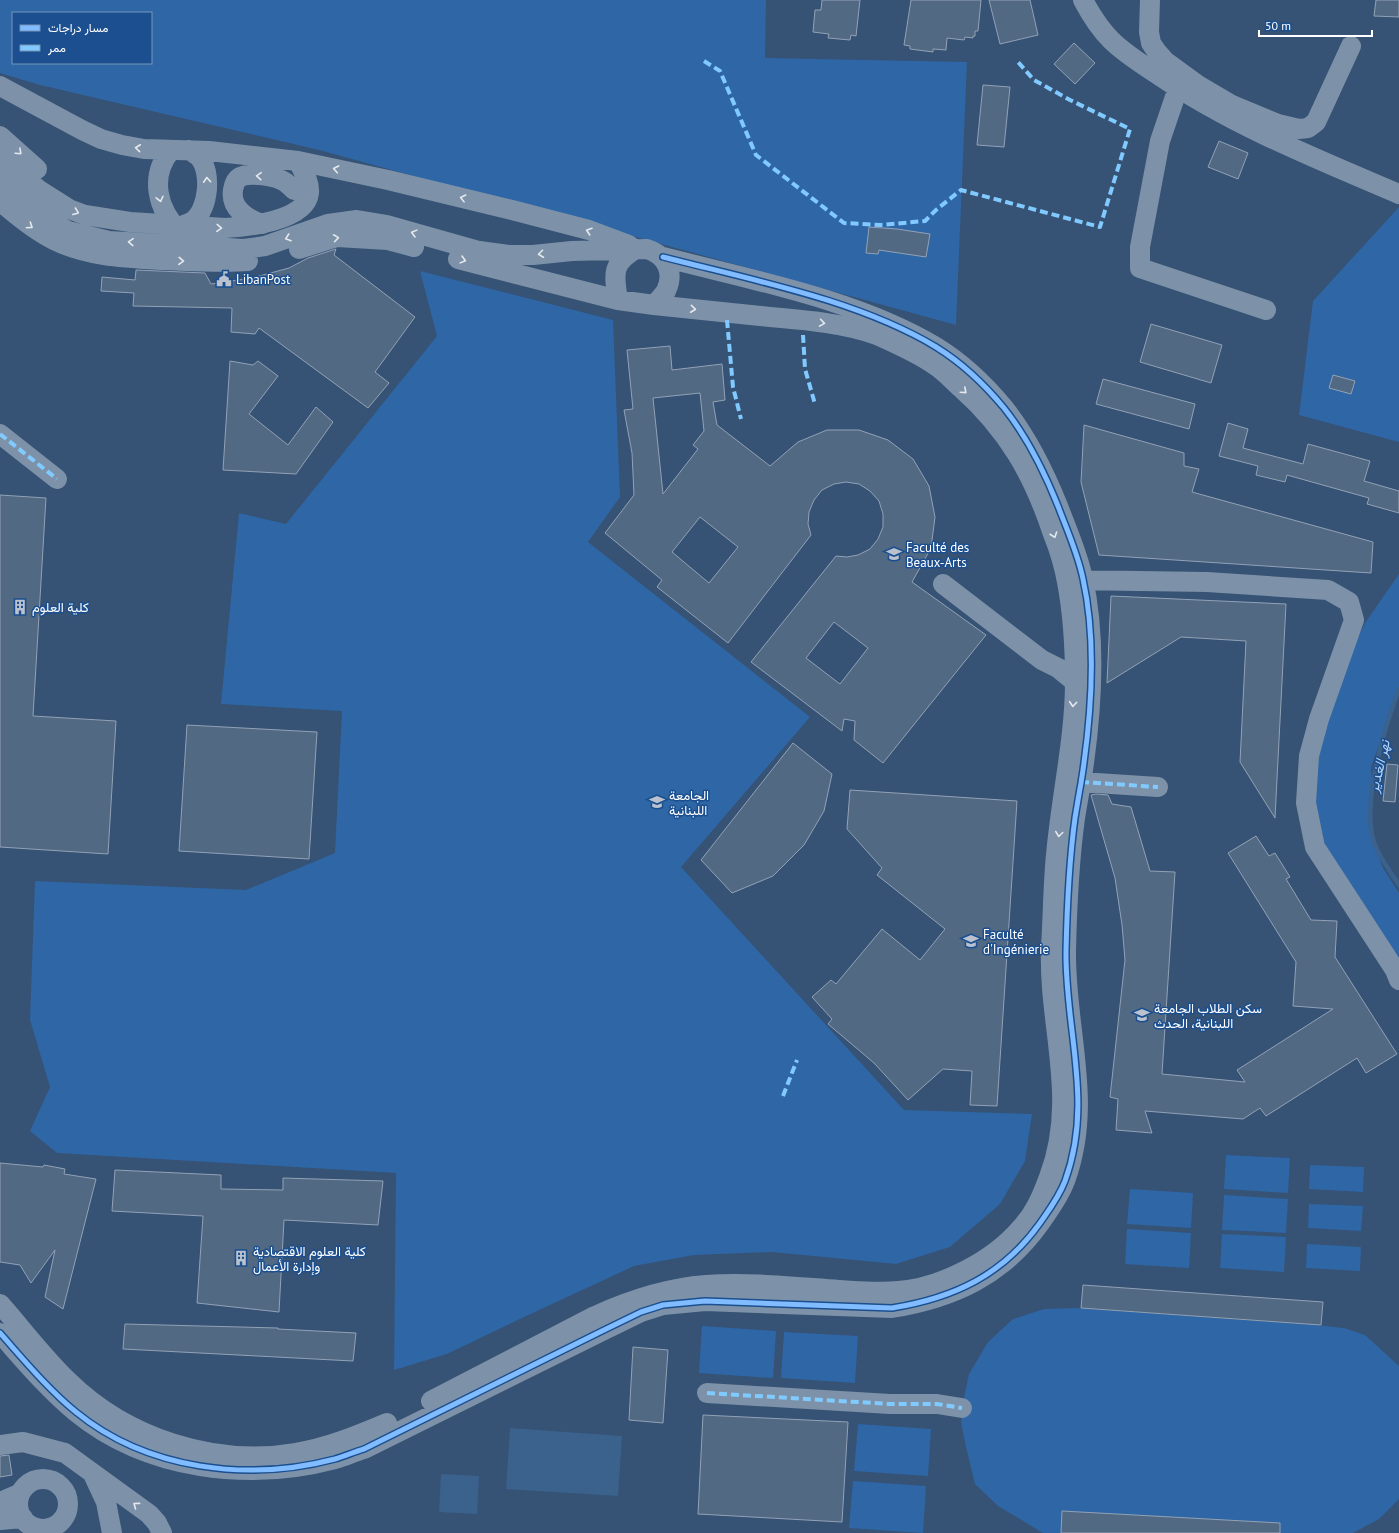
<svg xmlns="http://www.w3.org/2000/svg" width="1399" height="1533" font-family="'PT Sans',Vazirmatn,sans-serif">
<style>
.green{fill:#2f66a5;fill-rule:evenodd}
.water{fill:#3b618d}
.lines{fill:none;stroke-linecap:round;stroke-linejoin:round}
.stream{stroke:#3b618d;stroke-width:4.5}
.building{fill:#526984;stroke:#92a2b6;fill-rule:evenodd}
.minor{stroke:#7d92a8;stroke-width:20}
.quiet{stroke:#80caff;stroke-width:4;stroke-dasharray:8 4;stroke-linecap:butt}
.cycleway-casing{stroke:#1b4f8f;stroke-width:8}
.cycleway{stroke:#80bcff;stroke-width:5}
.oneway{stroke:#e5e9ee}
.labels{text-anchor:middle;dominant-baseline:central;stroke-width:3;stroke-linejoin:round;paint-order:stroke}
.poi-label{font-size:13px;fill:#fff;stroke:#1b4f8f;text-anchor:start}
.water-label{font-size:14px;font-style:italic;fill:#b5d3f5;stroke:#1b4f8f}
</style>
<rect width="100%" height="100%" fill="#365274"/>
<path class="green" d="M0,0H766L765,58L967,62L956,325L319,150L40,85L0,73ZM13,13H151V63H13Z
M1399,207V442L1299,415L1313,301Z
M420,271L613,320L620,497L588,542L810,717L681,867L904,1110L1032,1114L1025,1161L1000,1204L950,1247L896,1264L772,1252L694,1255L634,1266L522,1318L447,1354L394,1370L396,1173L57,1153L30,1131L50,1087L30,1020L35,881L246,890L335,853L342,711L221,704L239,513L286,524L437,336Z
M1399,574V690L1371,767L1373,799L1370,833L1383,868L1399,893V969L1338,880L1315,817L1316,758L1336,684L1365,623Z
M1226,1155L1290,1158L1288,1193L1224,1189Z
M1310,1165L1364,1167L1363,1192L1309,1189Z
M1130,1189L1193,1193L1191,1228L1127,1224Z
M1224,1195L1288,1199L1286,1233L1222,1230Z
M1309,1204L1363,1206L1361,1231L1308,1228Z
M1127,1229L1191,1233L1189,1268L1125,1264Z
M1222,1234L1286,1237L1284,1272L1220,1268Z
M1307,1244L1361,1247L1360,1271L1306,1268Z
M1076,1308L1316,1325L1344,1328L1365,1335L1399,1366V1499L1379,1519L1353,1533H1043L998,1506L975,1484L966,1447L961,1422L963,1402L969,1374L988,1342L1013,1319L1044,1309Z
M702,1326L776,1331L773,1378L699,1373Z
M784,1332L858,1336L855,1383L781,1378Z
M858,1424L931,1429L928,1476L854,1471Z
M853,1481L926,1486L923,1533L849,1528Z"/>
<path class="water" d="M510,1428L622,1436L618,1496L506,1489Z
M441,1474L479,1476L477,1514L439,1512Z"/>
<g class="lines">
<path class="stream" d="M1399,689C1385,727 1364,794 1372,834C1375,852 1389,869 1399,885"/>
</g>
<path class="building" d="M822,0H860L856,36L851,35L850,40L828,38L829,34L813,32L815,10H821Z
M911,0H981L978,31H975V36H973V38L965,37L964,40L947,38L946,50L933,49V52L910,49V46L904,45Z
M989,0H1030L1038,35L1000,44Z
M1376,0H1399V17L1374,16Z
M1074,43L1095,63L1075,84L1054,64Z
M983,85L1010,87L1004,147L977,145Z
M1219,141L1248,153L1238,179L1208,167Z
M869,227L897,229L930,234L926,257L879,250L878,254L866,253Z
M336,249L334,255L415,317L375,372L389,383L368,408L259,328L255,334L231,332L232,308L133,306L134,293L101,291L102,277L135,280L136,270L205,273L211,284L252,278L289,268L308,258Z
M1151,324L1222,345L1211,383L1140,362Z
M670,346L672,370L722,364L725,400L713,402L717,425L770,466L798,442L827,430H859L888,440L913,459L929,486L935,517L931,548L912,582L986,635L883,763L854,740L855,721L844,719L842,731L751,662L836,556L847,557L858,555L870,549L878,539L883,527V514L879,501L870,491L859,484L846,482L834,484L822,490L814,500L809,512L808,524L811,535L728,643L657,587L662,580L605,533L634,495L632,453L624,410L633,409L627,350ZM700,393L704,431L693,445L698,449L663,494L653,398ZM700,517L738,547L709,583L672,552ZM834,622L868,648L840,684L806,658Z
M230,361L253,365L258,361L278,376L249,414L288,445L316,407L333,422L296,474L223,470Z
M1333,375L1355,381L1351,394L1329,388Z
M1103,379L1195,404L1189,429L1096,404Z
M1228,423L1248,429L1243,448L1303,464L1308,444L1370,461L1364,481L1399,491V513L1367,504L1369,498L1287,475L1285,482L1256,475L1258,466L1219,456Z
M1084,425L1184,453V466L1199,469L1192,492L1373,542L1371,573L1099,555L1081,482Z
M0,495L46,498L33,716L116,721L108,854L0,847Z
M1111,596L1286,604L1275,818L1240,762L1246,641L1181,637L1107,683Z
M187,725L317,732L309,859L179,851Z
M793,743L832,774L824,811L804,845L773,876L732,893L701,860Z
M1387,764L1398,765L1395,802L1383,801Z
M850,790L1017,801L997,1106L970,1105L972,1071L943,1069L908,1100L874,1063L828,1024L832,1019L812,997L831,980L836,984L882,929L920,960L945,929L877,875L882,868L847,829Z
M1096,794L1108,795L1112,804L1131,807L1150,871L1175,872L1162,1074L1245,1082L1237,1070L1333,1009L1293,1006L1296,962L1228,853L1256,836L1269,856L1275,853L1290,877L1286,879L1311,920L1337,921L1335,957L1397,1054L1366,1073L1357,1058L1266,1116L1260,1108L1243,1119L1145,1111L1152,1133L1116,1130L1118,1099L1110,1097L1125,960L1122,925L1115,878L1091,795Z
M0,1163L43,1167L44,1165L65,1169L64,1174L96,1179L63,1309L45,1297L55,1250L31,1283L20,1265L0,1262Z
M115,1170L221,1175V1189L283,1190V1178L383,1181L378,1225L284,1220L279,1312L197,1303L203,1216L112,1211Z
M1083,1285L1323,1302L1321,1325L1081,1308Z
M125,1324L278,1328V1329L356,1333L353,1361L123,1349Z
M633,1347L668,1350L663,1423L629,1420Z
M703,1415L848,1422L842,1522L698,1514Z
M9,1455L12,1475L0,1477V1456Z
M1062,1511L1280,1523V1533H1061Z"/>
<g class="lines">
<path class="minor" d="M1083,0C1091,15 1099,28 1111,40C1125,54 1143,65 1160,76C1234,126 1317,159 1399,194
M1150,0L1149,32L1151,43L1157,52L1165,61L1198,85L1232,105L1278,124L1299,129L1308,128L1316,122L1351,46
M0,86L82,130L101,139L122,145L144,149L209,151L298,161L388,180L512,210L589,230L629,245
M1178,88L1160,141L1140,247V268L1266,310
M0,136L37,169
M171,150C149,176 157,209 180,232
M0,156L39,190L69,209L85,215L130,222L225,228C246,227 306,221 309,193C310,181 303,171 298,161
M0,178L35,209L52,222L68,231L109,241L244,249L265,246L328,224L357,220L387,225L479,251L509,255H533L572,251L647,249C666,255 675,272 666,291C663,296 658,301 654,305L618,300C614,275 611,263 636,249
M0,201C17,216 34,230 54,240C88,257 126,258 164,260C192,261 220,263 248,261
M262,224C247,219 230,208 233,190C234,185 235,180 240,177C250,172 276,176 285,182C288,184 291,187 294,190
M181,229L182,226C185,224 190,223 193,221C209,209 212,171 199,157C196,154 192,152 189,150
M299,249L337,237L388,240L414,247
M458,259L618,300
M0,434L57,479
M1071,580L1207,582L1328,590L1349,602L1354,620L1319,719L1309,756L1306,803L1315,847L1395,970L1399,980
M943,584L1042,660L1058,668L1075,682H1083
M1081,782L1158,787
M0,1304C23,1330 44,1358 68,1381C126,1438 214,1467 295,1453C327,1448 356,1436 387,1423
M0,1333C24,1360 48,1389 76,1412C147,1470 248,1482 335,1459C345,1456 354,1452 364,1449L602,1331L641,1312L663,1305L705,1301L892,1308C954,1298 1003,1275 1040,1223C1049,1210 1059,1197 1065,1181C1094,1102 1065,1031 1066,951C1067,906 1069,862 1075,818C1077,806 1079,794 1081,783C1091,720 1097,642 1083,579C1078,554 1067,530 1058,506C1044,471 1028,438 1004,408C985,385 962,363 936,347C858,300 752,280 663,257
M707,1393L890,1404H937L962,1408
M431,1401L595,1316C630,1300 666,1288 706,1285C750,1282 795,1287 839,1290C858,1291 878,1293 898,1291C941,1288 993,1261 1021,1228C1035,1213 1042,1196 1049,1177C1079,1098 1048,1027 1051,947C1053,916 1053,885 1056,855C1061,797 1075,739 1075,681C1075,648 1073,614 1067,582C1064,565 1059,549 1053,534C1033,474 1008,430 961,388C953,381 945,372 936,366C920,354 895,343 877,335C843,323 805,320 770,317C732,313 693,309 654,305
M0,1445L23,1442L65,1453L149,1514L157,1523L162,1533
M93,1474L106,1502L112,1533
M18 1504a25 25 0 1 1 50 0a25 25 0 1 1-50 0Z
M0,1502L19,1494
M0,1520L23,1518"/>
<path class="quiet" d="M704,61L720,71L756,155L844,223L881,225L925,221L936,210L961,190L1100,227L1130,129L1070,100L1034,80L1018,62
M727,320L733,387L741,419
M803,335L805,369L815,404
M0,434L57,479
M1081,782L1158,787
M783,1096L797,1060
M707,1393L890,1404H937L962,1408"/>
<g class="cycleway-casing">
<path id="cycleway" d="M0,1333C24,1360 48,1389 76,1412C147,1470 248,1482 335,1459C345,1456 354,1452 364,1449L602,1331L641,1312L663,1305L705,1301L892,1308C954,1298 1003,1275 1040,1223C1049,1210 1059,1197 1065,1181C1094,1102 1065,1031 1066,951C1067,906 1069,862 1075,818C1077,806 1079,794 1081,783C1091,720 1097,642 1083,579C1078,554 1067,530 1058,506C1044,471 1028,438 1004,408C985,385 962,363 936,347C858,300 752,280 663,257"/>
</g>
<use href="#cycleway" class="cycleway"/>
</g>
<defs><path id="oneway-chevron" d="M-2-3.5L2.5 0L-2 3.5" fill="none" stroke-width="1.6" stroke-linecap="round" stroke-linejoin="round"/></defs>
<g class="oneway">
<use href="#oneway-chevron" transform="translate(138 148) rotate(-174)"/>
<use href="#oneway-chevron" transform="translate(19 152) rotate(43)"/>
<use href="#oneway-chevron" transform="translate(336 169) rotate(-169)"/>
<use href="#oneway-chevron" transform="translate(259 176) rotate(-176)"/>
<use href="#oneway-chevron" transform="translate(207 180) rotate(-94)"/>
<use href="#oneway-chevron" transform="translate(463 198) rotate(-166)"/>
<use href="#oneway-chevron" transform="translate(160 199) rotate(77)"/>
<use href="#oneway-chevron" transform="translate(76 212) rotate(21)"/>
<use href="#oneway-chevron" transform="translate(30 226) rotate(34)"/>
<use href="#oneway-chevron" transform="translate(219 228) rotate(3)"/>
<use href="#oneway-chevron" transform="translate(589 231) rotate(-162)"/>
<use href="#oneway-chevron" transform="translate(414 233) rotate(-165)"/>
<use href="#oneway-chevron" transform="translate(288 238) rotate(161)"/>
<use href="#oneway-chevron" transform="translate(336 238) rotate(-8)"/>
<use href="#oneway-chevron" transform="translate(131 242) rotate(-177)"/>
<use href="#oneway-chevron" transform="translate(541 254) rotate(173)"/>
<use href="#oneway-chevron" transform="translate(463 260) rotate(15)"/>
<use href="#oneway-chevron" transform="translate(181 261) rotate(3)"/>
<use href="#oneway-chevron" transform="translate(693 309) rotate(6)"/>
<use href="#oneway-chevron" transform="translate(822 323) rotate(9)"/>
<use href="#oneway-chevron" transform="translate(964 391) rotate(42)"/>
<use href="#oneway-chevron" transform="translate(1054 535) rotate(71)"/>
<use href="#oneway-chevron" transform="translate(1073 704) rotate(95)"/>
<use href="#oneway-chevron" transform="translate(1059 834) rotate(98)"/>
<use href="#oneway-chevron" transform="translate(136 1505) rotate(-144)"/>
</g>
<defs>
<g id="civic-bare" transform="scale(1.2)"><path d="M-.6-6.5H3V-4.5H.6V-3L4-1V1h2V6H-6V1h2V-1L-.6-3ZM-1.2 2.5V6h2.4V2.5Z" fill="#b9c2ce" stroke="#1b4f8f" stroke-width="2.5" paint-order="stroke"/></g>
<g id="university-bare" transform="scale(1.2)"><path d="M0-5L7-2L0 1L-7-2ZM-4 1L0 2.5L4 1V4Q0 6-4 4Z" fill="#b9c2ce" stroke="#1b4f8f" stroke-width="2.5" paint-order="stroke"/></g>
<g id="building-bare" transform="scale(1.2)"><path d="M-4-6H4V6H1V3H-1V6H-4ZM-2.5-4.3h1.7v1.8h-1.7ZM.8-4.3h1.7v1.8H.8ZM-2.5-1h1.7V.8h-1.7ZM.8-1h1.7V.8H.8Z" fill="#b9c2ce" stroke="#1b4f8f" stroke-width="2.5" paint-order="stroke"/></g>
</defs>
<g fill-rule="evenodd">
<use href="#civic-bare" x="224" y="279"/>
<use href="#university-bare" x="894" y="554"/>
<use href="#building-bare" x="20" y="607"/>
<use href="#university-bare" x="657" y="802"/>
<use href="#university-bare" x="971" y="941"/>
<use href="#university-bare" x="1142" y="1015"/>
<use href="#building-bare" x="241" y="1258"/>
</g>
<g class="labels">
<g class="poi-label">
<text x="236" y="279">LibanPost</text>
<text x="906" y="547">Faculté des<tspan x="906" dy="15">Beaux-Arts</tspan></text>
<text x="32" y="607">كلية العلوم</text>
<text x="669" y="795">الجامعة<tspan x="669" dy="15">اللبنانية</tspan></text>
<text x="983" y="934">Faculté<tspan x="983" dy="15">d'Ingénierie</tspan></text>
<text x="1154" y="1008">سكن الطلاب الجامعة<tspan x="1154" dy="15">اللبنانية، الحدث</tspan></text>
<text x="253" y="1251">كلية العلوم الاقتصادية<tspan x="253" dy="15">وإدارة الأعمال</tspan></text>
</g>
<g class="water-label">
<text transform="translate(1379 766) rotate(-77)">نهر الغدير</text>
</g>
</g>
<rect x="12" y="12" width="140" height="52" fill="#1b4f8f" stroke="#7695bc"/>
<rect x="20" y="25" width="20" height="6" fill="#80bcff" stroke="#7695bc"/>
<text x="48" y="32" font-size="12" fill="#ffffff">مسار دراجات</text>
<rect x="20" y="45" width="20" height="6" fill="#80caff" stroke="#7695bc"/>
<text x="48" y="52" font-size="12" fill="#ffffff">ممر</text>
<path d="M1259 30v6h113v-6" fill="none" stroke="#ffffff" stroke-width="2"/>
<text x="1265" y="30" font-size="12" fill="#ffffff" stroke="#1b4f8f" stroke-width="3" paint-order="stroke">50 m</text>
</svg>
